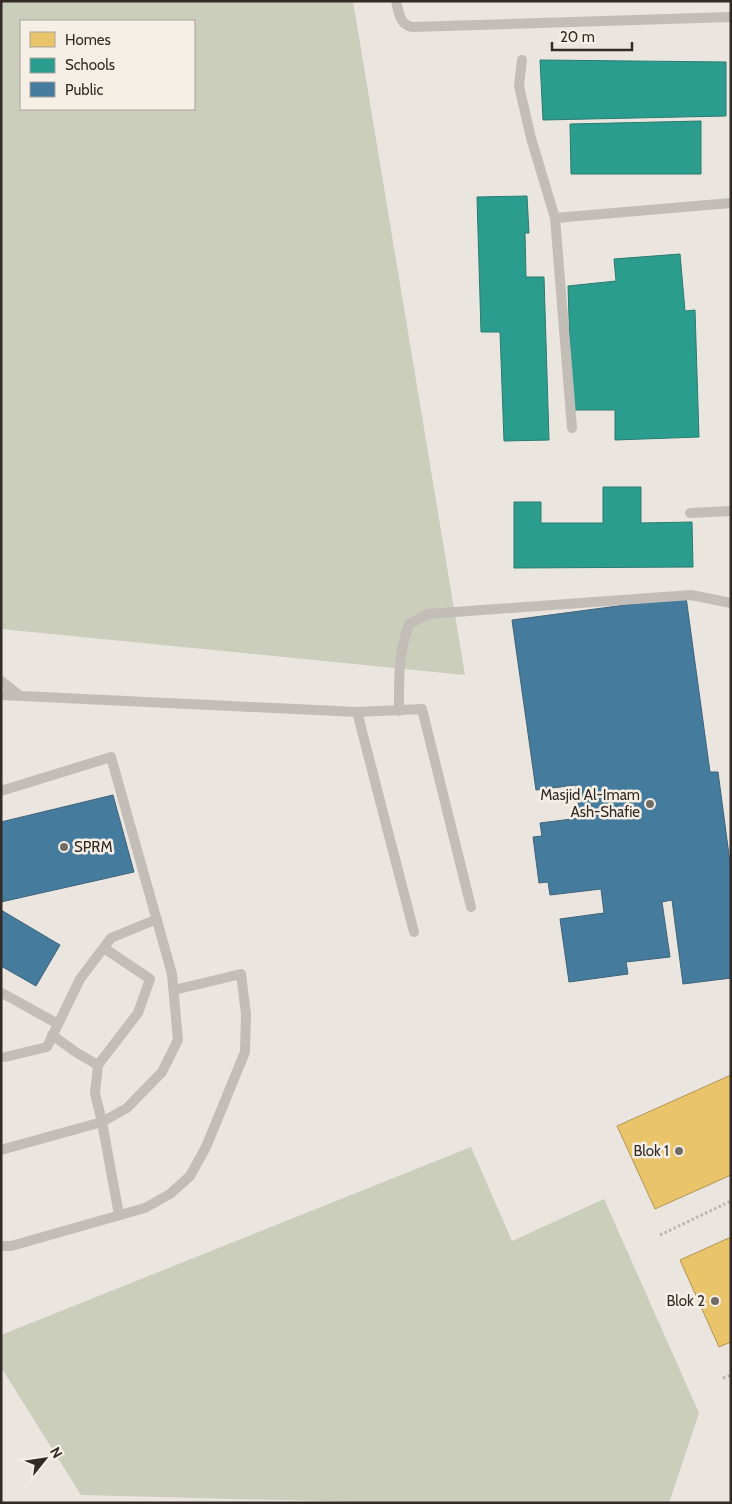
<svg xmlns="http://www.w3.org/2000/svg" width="732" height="1504" font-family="Cabin,sans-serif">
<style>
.green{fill:#cbcebb;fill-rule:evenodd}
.homes{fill:#e9c46a;stroke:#b29656}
.schools{fill:#2a9d8f;stroke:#2c7b70}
.public{fill:#457b9d;stroke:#3f637a}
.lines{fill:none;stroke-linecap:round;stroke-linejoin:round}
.path{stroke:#bcb6b1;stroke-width:3;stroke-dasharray:2.5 2.5;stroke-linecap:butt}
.service{stroke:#c3bdb8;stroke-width:10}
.poi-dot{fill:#726c67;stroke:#f6efe6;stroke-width:2}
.labels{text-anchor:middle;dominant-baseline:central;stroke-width:5;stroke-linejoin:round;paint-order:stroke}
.poi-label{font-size:15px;fill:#322b27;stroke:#f6efe6;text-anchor:end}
</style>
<rect width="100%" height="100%" fill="#eae5df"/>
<path class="green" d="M1,1H353L465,675L1,629ZM21,21H194V109H21Z
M471,1147L512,1241L604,1199L699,1413L669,1503H398L81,1495L1,1367V1335Z"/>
<path class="homes" d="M731,1075V1175L655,1209L617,1126Z
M731,1237V1342L719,1347L680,1260Z"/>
<path class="schools" d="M540,60L726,62V116L543,120Z
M701,121V174H571L570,124Z
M527,196L529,233H525L526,277H544L549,440L504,441L500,332H481L477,197Z
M680,254L685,311L695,310L699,437L615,440V410H572L568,286L616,281L614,259Z
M603,487H641V523L692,522L693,567L514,568V502H541V523H603Z"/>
<path class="public" d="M686,597L710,772H718L731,870V978L683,984L672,900L662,902L670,957L626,962L628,974L569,982L560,919L604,913L601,889L550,895L548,882L539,883L533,837L542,836L540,823L580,818L576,785L536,790L512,620Z
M113,795L134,872L1,902V822Z
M1,910L60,945L36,986L1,966Z"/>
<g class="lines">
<path class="path" d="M660,1235L731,1201
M723,1378L731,1375"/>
<path class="service" d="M396,1C399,12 399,24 412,27L731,17
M522,60L519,86L531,138L555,218
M572,428L555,218L731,203
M690,513L731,511
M1,681L19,695
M1,695L357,712L414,932
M399,711C399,678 398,655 409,624L428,614L691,595L731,603
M357,712L422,709L471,907
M1,791L111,757L172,974L178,1040L162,1072L127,1108L102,1122L1,1150
M2,993L58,1024
M52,1035L77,1053L98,1065L138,1013L150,979L104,948
M5,1057L47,1047L80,979L111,938L157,919
M98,1065L95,1093L102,1122L119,1215
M1,1246H11L145,1208L170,1194L190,1176L206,1147L245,1052L246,1014L241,974L174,990"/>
</g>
<g class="poi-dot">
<circle cx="650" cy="804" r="5"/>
<circle cx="64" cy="847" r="5"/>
<circle cx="679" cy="1151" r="5"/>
<circle cx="715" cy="1301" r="5"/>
</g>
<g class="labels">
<g class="poi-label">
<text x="640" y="795">Masjid Al-Imam<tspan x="640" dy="17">Ash-Shafie</tspan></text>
<text x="74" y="847" text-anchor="start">SPRM</text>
<text x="669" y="1151">Blok 1</text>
<text x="705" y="1301">Blok 2</text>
</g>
</g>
<rect width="732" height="1504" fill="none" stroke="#322b27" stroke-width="5"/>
<rect x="20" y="20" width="175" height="90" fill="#f6efe6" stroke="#a8a19a"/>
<rect x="30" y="32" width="25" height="15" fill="#e9c46a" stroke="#a8a19a"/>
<text x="65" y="45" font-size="15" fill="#322b27">Homes</text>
<rect x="30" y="58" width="25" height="15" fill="#2a9d8f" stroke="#a8a19a"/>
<text x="65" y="70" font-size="15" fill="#322b27">Schools</text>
<rect x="30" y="82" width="25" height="15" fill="#457b9d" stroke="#a8a19a"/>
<text x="65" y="95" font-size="15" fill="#322b27">Public</text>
<g transform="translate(45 1459) rotate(60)" stroke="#f6efe6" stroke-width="4" paint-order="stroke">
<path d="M0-4L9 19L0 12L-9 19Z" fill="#322b27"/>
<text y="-8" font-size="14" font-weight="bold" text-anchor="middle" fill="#322b27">N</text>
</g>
<path d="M552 42v8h80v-8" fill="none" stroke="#322b27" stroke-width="2.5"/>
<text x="560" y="42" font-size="15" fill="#322b27" stroke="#f6efe6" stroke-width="4" paint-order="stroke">20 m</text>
</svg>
